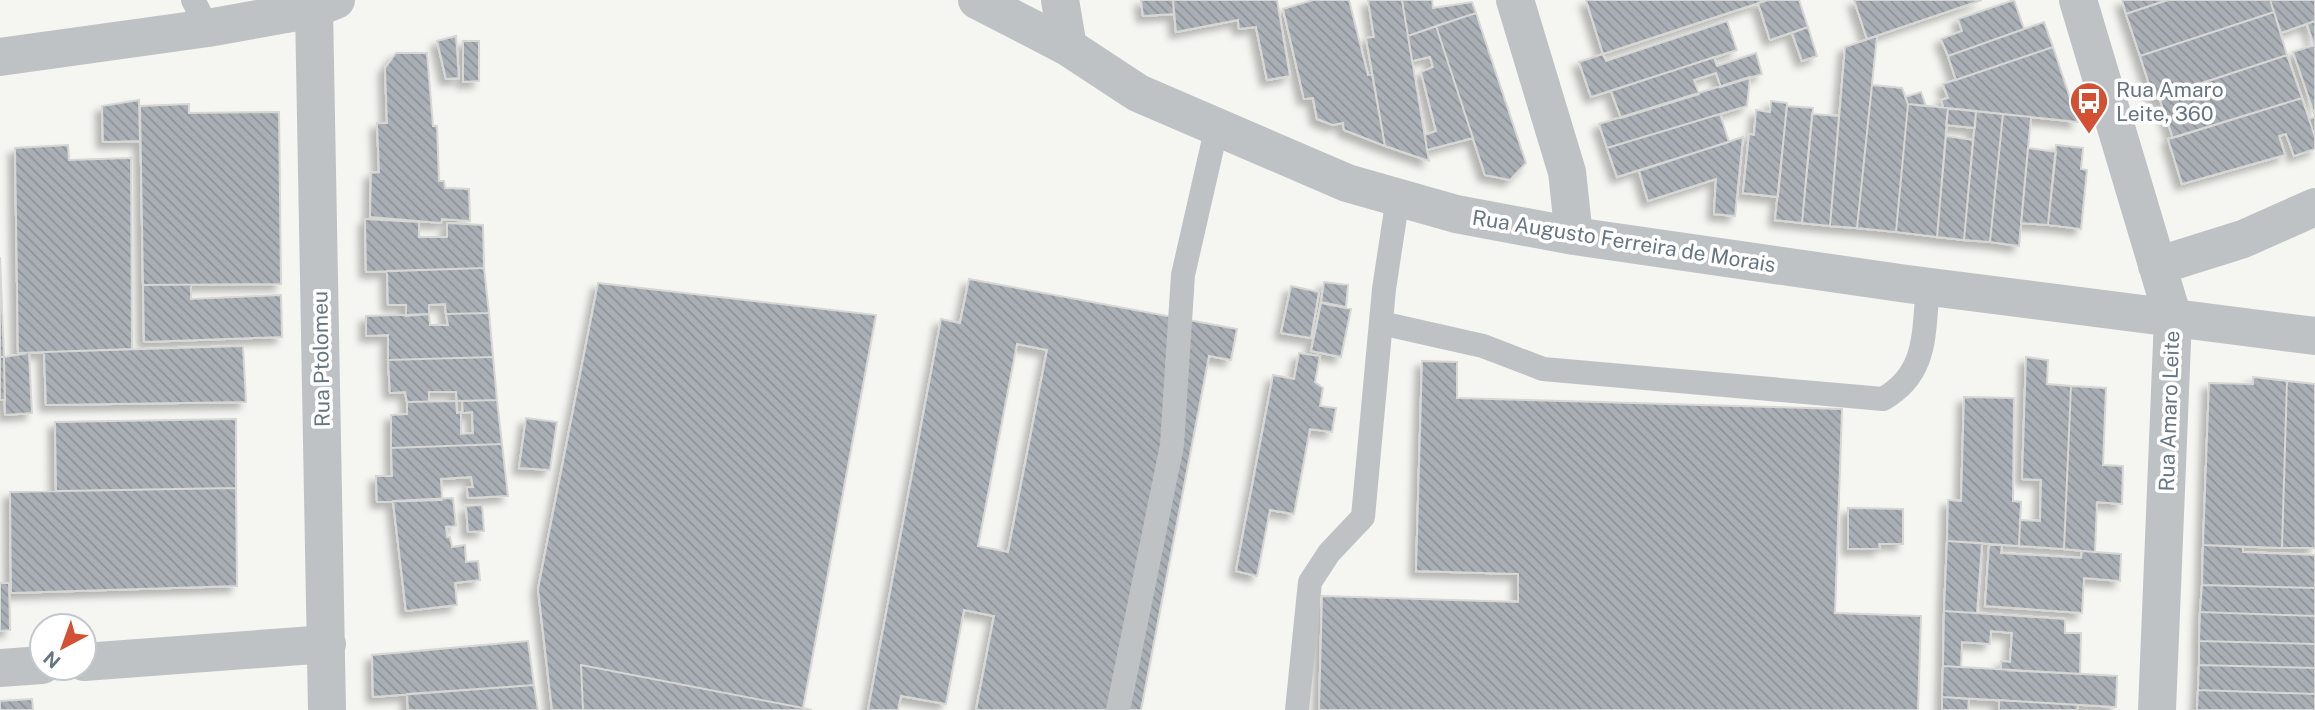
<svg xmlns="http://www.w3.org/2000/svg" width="2315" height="710" font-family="'Public Sans',sans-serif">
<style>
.building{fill:url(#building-back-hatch);stroke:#d6d6d4;stroke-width:2;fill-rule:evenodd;filter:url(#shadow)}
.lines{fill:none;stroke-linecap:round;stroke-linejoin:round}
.lane{stroke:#bec2c5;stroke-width:24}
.street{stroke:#bec2c5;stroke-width:38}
.labels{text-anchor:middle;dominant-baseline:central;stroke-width:7;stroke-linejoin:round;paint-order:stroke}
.poi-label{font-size:21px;fill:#677680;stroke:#fff;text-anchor:start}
.street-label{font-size:21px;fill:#677680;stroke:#fff}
</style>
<defs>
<pattern id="building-back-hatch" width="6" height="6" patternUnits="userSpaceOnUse" patternTransform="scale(1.75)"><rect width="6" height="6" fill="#a9afb4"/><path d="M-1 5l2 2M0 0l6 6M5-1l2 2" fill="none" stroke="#8d9398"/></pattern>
<filter id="shadow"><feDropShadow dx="-6" dy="6" stdDeviation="3.5" flood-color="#0004"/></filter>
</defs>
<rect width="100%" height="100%" fill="#f5f5f2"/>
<path class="building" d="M1141,0H1173L1174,14L1143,16Z
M1173,0H1277L1290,76L1267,80L1256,27L1239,29L1238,20L1176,32Z
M1313,0H1349L1368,75L1372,74L1385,146L1344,130L1343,123L1333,125L1317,119L1313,98L1304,99L1283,9Z
M1368,0H1402L1429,161L1385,146L1366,38L1374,37Z
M1402,0H1432L1433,8L1472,2L1476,13L1408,36Z
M1586,0H1768L1603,54Z
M1768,0H1799L1808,27L1770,40L1758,3Z
M1854,0H1982L1867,39Z
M2014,0L2024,29L1948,56L1941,39L1962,31L1958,19Z
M2122,0H2168L2126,14Z
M2167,0H2270L2274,12L2140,56L2126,14Z
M2270,0H2315V21L2281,33Z
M2274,12L2287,55L2154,99L2140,56Z
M1476,13L1526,163L1510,180L1485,175L1436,26Z
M1727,21L1737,50L1591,97L1579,62L1603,54L1606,61Z
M2315,21V116L2293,52L2314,45L2307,24Z
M2044,22L2053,47L1956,80L1948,56Z
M1436,26L1473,138L1427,150L1425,135L1436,131L1421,72L1433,67L1430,57L1412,61L1408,36Z
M1808,27L1817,56L1802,61L1792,33Z
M456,36L459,78L446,79L437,41Z
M1877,36L1857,228L1830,226L1845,47Z
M463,41H479V81L463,82Z
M2053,47L2078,122L1944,108L1941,100L1948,98L1943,84Z
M396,53H427L433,126H437L439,181H444L445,188L469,189L470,221L442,219L441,223L370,217L371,173L379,172L377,123H387L385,68Z
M1756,53L1762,74L1721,87L1716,73L1694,80L1699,94L1621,118L1611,91L1714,57L1717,66Z
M2287,55L2302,98L2173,138L2159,97Z
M1750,77L1747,106L1607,148L1599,124Z
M1872,85L1902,88L1908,104L1896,232L1857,228Z
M1921,92L1926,106L1908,104L1905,97Z
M2302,98L2315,137V149L2294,156L2286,134L2279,136L2285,155L2182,184L2168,139Z
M139,100L140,141L103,142L102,106Z
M1771,101L1787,103L1778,197L1743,193L1749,134L1754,135L1756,110L1770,112Z
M189,104V113L279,112L281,284L143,285L140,106Z
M1908,104L1948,108L1937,237L1896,232Z
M1787,106L1813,108L1802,223L1775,220Z
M1948,108L1976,111L1975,128L1946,125Z
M1976,111L2003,114L1990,242L1964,240Z
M1720,114L1729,142L1617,177L1607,148Z
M1812,114L1839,116L1830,226L1802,223Z
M2003,114L2031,117L2019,246L1990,242Z
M2315,117V137L2309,119Z
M1946,136L1973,140L1964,240L1937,237Z
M1743,137L1735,216L1714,214L1716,179L1648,201L1639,171Z
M68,145L69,160L131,158L132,349L18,353L15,148Z
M2056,145L2083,148L2081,169L2087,170L2081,229L2048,225Z
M2028,148L2056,152L2048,225L2021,223Z
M365,219L419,222V237H447V223L483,225L484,268L366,272Z
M0,257L4,357H0Z
M484,268L489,313L446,314L445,304L429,305V314L406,316V305H388L387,271Z
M969,279L1237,329L1231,360L1209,356L1141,710H976L994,616L964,610L946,704L901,696L898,710H868L941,319L960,323ZM1017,344L1047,350L1008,552L978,546Z
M1324,282L1348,285L1346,307L1321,302Z
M598,283L876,315L803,708L581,665L583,710H552L538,589Z
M143,285H191V299L281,295L282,337L144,342Z
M1291,286L1319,292L1311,338L1281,333Z
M1321,303L1351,309L1341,357L1311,351Z
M489,313L493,357L388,360V335L366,336V316L429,314L430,325H448L446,314Z
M243,346L246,402L46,405L44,352Z
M29,353L32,413L5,415L4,357Z
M1299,353L1320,356L1315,382L1323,388L1320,406L1336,408L1332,432L1310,429L1294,514L1270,510L1257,576L1236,571L1273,375L1294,379Z
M0,357H4L5,400H0Z
M493,357L497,400L457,401L456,392H429V402H407L405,392L390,393L388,360Z
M2026,357L2048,360L2047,384L2071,386L2064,549L2019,546L2020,520L2040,521L2041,480L2022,479Z
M1422,361L1457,362V398L1842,409L1835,613L1921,616L1918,710H1319L1322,596L1518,602V574L1416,571Z
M2253,377L2287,381L2282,548L2203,545L2209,383L2253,384Z
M2287,381L2315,384V548H2282Z
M2071,386L2106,388L2103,465L2123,466L2122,504L2097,502L2095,552L2064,549Z
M1964,397L2014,398L2013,501L2021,502L2019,546L1947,541L1948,500L1961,501Z
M497,400L502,444L391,448V415L407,414V402L456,401L457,413L461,412V434L473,433L472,412L463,413L462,401Z
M526,418L557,422L550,470L519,468Z
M236,419V488L56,491L55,422Z
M502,444L508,496L468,498L467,487H473L471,477L441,479L442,500L377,502L376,476H392L391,448Z
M236,488L237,586L11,593L10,492Z
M453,498L456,526L446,527L447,537H450L452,547L465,545L466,562L478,561L480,580L455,583L457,605L406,611L393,501Z
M482,505L484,531L468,532L466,506Z
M1848,508L1903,509V544H1879L1880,549H1848Z
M1947,541L1982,543L1977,613L1944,611Z
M1989,545H2002L2001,553L2081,558L2082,551L2121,554L2120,581L2084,578L2082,613L1985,606Z
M2203,545L2243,547V552L2315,555V588L2202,585Z
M0,583H9L10,630L0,631Z
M2202,585L2315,588V616L2200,612Z
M1944,611L2065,619V633H2081L2080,674L2001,670V661L2010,662L2012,633L1991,631L1990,644L1962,642L1961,667L1943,666Z
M2200,612L2315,616V644L2199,641Z
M528,641L534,685L373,697L372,655Z
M2199,641L2315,644V668L2199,665Z
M581,665L803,708L812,710H583Z
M2199,665L2315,668V694L2198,690Z
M1943,666L2117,676L2116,707L1942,697Z
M534,685L538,710H408L407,694Z
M2198,690L2315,694V710H2197Z
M1942,697L1969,699L1968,710H1942Z
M32,699L33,710H0V701Z
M1999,700L2078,705L2077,710H1999Z"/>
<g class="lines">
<path class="lane" d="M193,0L208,28
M1381,323L1483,346L1543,369L1883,399C1928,373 1923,334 1928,287
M1118,710L1172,445L1183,275L1217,126
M1297,710L1310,582L1329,553L1363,517L1384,289L1398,197"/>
<path class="street" d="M977,0L1068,47L1138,93L1347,183L1456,214L1574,236L1907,284L2315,336
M1060,0L1068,47
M1515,0L1567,172L1574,236
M2078,0L2173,318L2157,710
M314,9L327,710
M0,57L208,28L314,9L336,0
M2157,266L2243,239L2315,207
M84,662L327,644
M0,668L42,665"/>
</g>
<defs>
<g id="bus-pin" transform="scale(2.0125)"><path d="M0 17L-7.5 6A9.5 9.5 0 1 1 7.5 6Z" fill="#d35033" stroke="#fff"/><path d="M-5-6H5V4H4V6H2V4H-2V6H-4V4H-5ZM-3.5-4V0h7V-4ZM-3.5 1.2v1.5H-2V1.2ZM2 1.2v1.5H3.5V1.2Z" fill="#fff"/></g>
</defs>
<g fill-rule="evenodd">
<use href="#bus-pin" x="2089" y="101"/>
</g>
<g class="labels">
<g class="poi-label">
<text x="2116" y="89">Rua Amaro<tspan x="2116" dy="24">Leite, 360</tspan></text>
</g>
<g class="street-label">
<text transform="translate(1624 241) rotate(9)">Rua Augusto Ferreira de Morais</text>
<text transform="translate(321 359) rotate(-91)">Rua Ptolomeu</text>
<text transform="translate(2169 411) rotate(-88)">Rua Amaro Leite</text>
</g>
</g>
<g transform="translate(63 647) rotate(221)"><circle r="33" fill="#ffffff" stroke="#c2c8cc" stroke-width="2"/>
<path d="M0-5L12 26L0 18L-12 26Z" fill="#d35033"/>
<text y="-10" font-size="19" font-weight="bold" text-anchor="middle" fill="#677680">N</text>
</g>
</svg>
